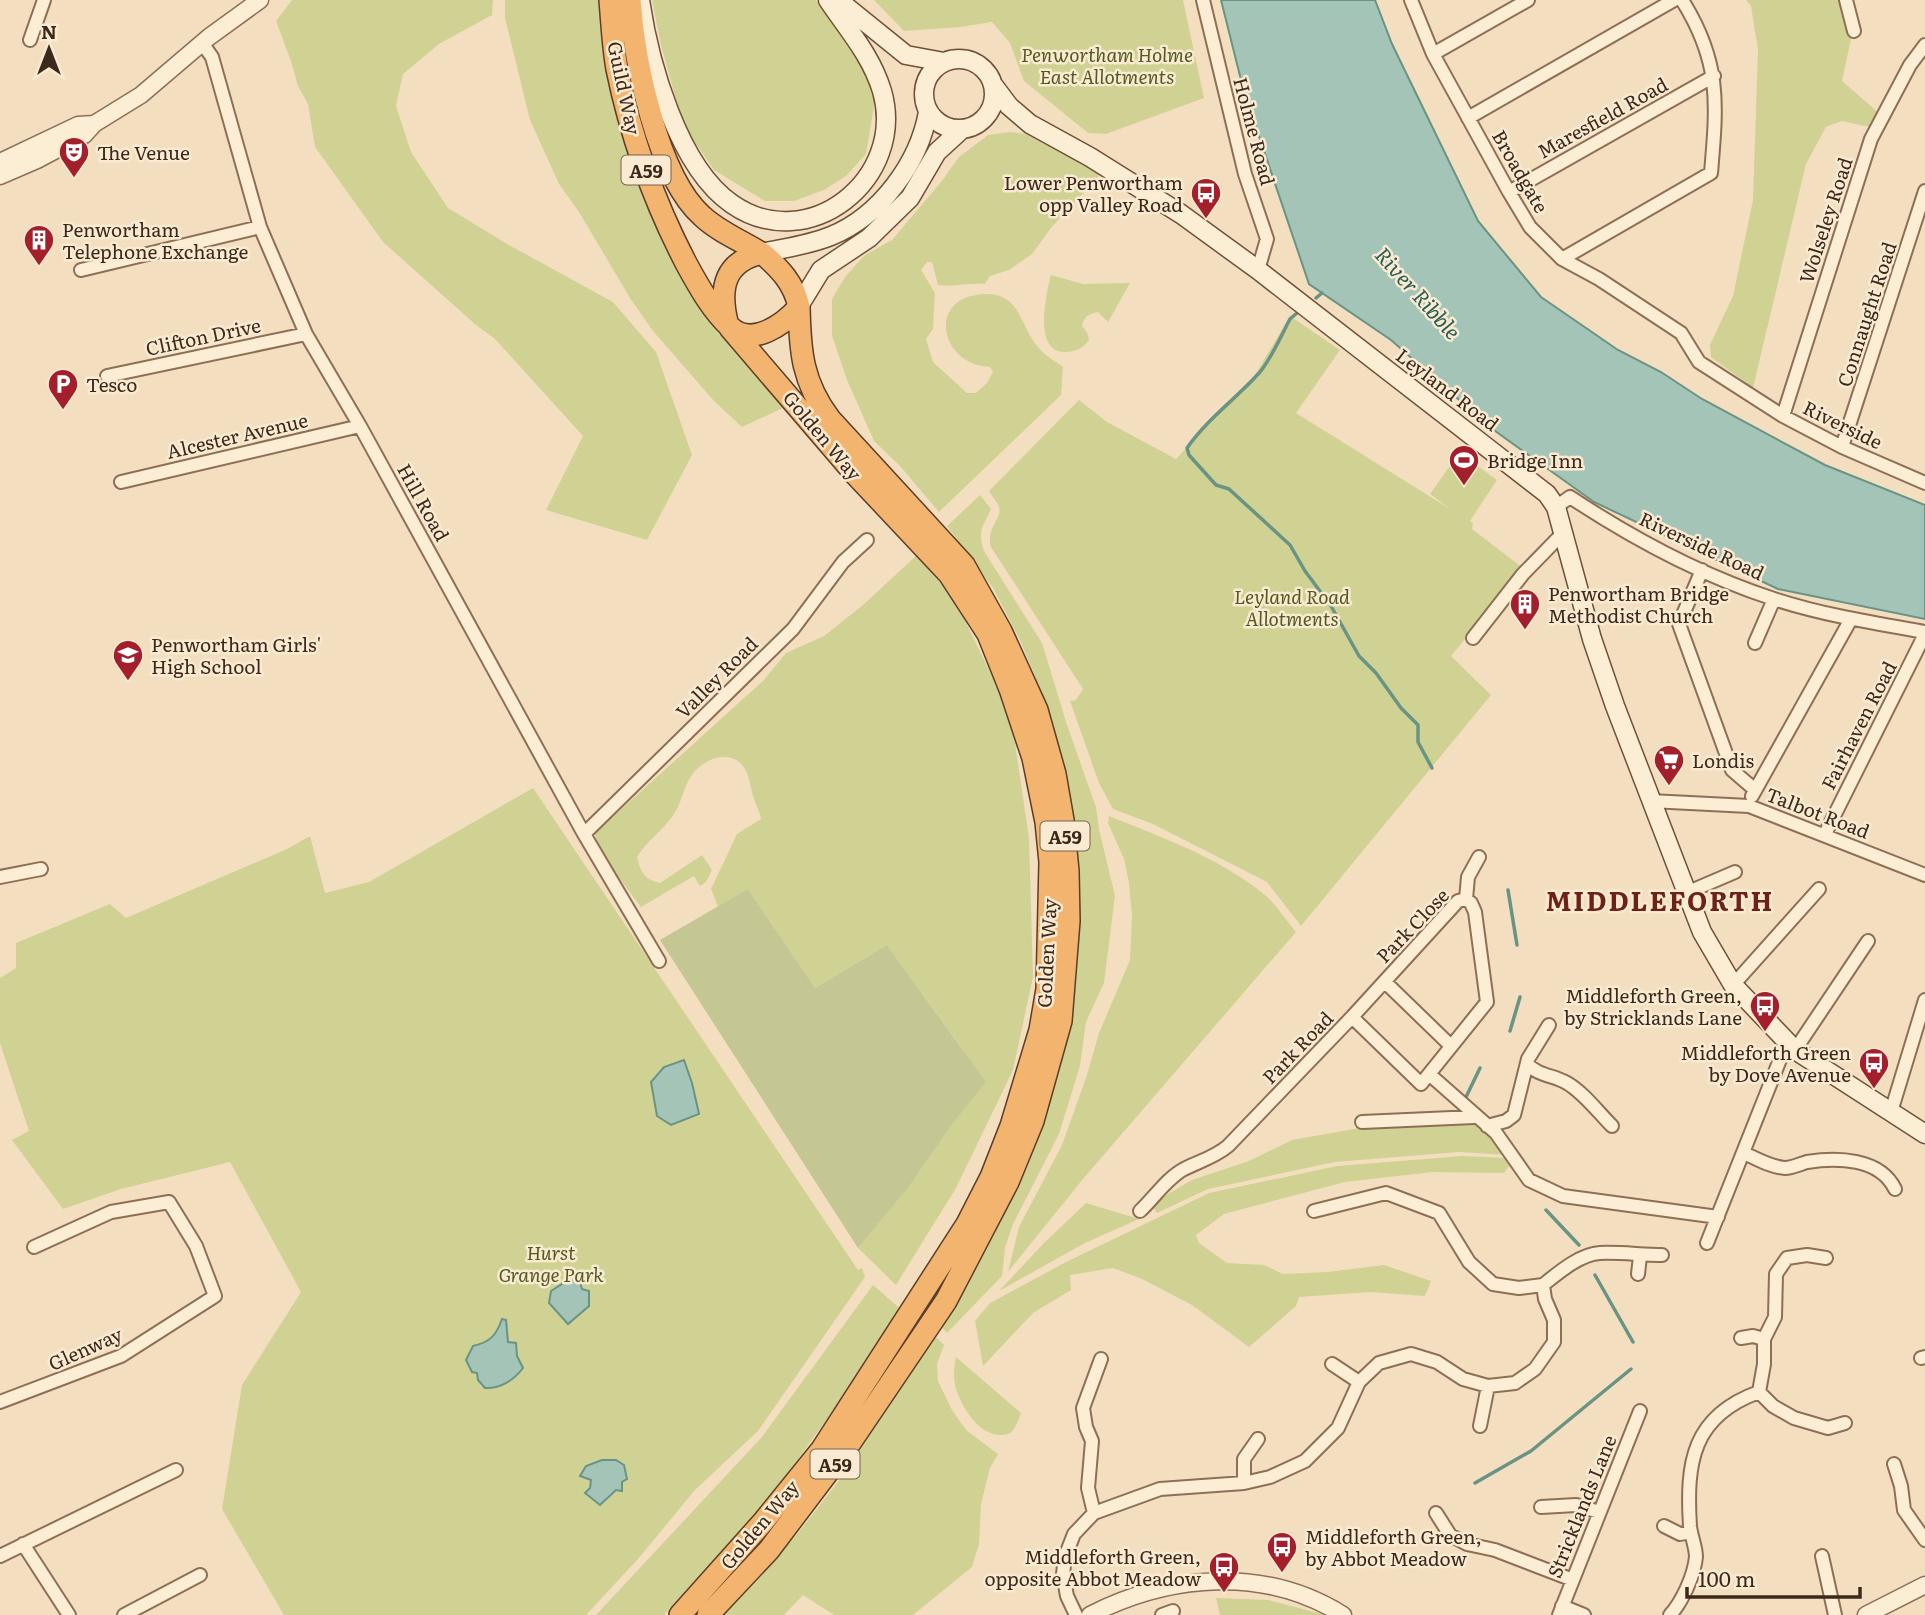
<svg xmlns="http://www.w3.org/2000/svg" width="1925" height="1615" font-family="Literata,serif">
<style>
.green{fill:#d0d293}
.cemetery{fill:#c4c693}
.water{fill:#a4c4b8;stroke:#699485;stroke-width:2}
.lines{fill:none;stroke-linecap:round;stroke-linejoin:round}
.stream{stroke:#699485;stroke-width:3.5}
.minor-casing{stroke:#8e6f56;stroke-width:16}
.tertiary-casing{stroke:#8e6f56;stroke-width:19}
.secondary-casing{stroke:#705039;stroke-width:21}
.trunk-casing{stroke:#5b3d2b;stroke-width:24}
.minor{stroke:#fcedd5;stroke-width:12}
.tertiary{stroke:#fcedd5;stroke-width:16}
.secondary{stroke:#fcedd5;stroke-width:18}
.trunk{stroke:#f2b46e;stroke-width:21}
.labels{text-anchor:middle;dominant-baseline:central;stroke-width:5;stroke-linejoin:round;paint-order:stroke}
.shield{fill:#f9ead1;stroke:#756352;stroke-width:2}
.shield-label{font-size:18px;font-weight:bold;fill:#3c291c}
.park-label{font-size:19px;font-style:italic;fill:#515b20;stroke:#f9ead1}
.street-label{font-size:19px;fill:#3c291c;stroke:#f9ead1}
.poi-label{font-size:19px;fill:#3c291c;stroke:#f9ead1;text-anchor:start}
.water-label{font-size:21px;font-style:italic;fill:#295d56;stroke:#f9ead1}
.district-label{font-size:26px;font-weight:bold;letter-spacing:2px;fill:#6d2117;stroke:#f9ead1}
</style>
<rect width="100%" height="100%" fill="#f3dfc0"/>
<path class="green" d="M292,0H493L492,15L439,44L403,74L396,106L411,152L448,208L509,245L613,302L656,352L692,455L647,540L546,510L583,436L495,339L476,325L383,242L315,147L308,104L298,86L291,61L276,21Z
M505,0H604L645,190L787,406L742,427L714,401L653,331L630,298L579,212L559,184L530,120L505,18Z
M652,0H815L829,11L860,55L875,100L866,154L846,176L824,190L794,201H765L714,170L683,125L661,45Z
M874,0H1183L1204,98L1106,134L1088,133L1024,81L1010,43L992,22L961,27L904,31Z
M1746,0H1844L1852,34L1842,81L1880,114L1874,128L1842,121L1826,127L1806,164L1753,388L1711,357L1710,345L1733,296L1753,200L1758,50L1751,6Z
M1010,132L1026,134L1101,174L1051,228L1032,254L1009,270L990,276L985,284C969,283 954,287 938,285L932,262H927L921,270L935,293L933,329L926,339L933,362L967,393H976L987,383L993,372L990,367C940,366 925,296 985,294C1021,293 1019,325 1038,347C1044,355 1055,361 1063,367L1061,395L939,512L900,466L874,441L847,380L832,336V299L845,277L865,255L892,240L941,182L959,157L988,135Z
M1051,275L1083,284L1130,283L1108,322L1098,312C1089,314 1084,316 1082,326L1087,332L1089,340C1083,348 1076,352 1065,352C1033,353 1046,294 1051,275Z
M1290,316L1340,350L1296,413L1450,509L1430,494L1459,453L1497,480L1470,521L1473,523L1472,529L1523,568L1451,656L1491,695L1301,926L1267,882L1153,824L1113,809L1099,783L1070,701L1076,700L1083,689L991,547C985,528 1003,519 999,507C997,502 992,496 989,491L1079,400L1107,422L1176,459L1255,375Z
M980,495L991,509C983,527 977,530 984,551L1042,643L1067,725L1096,807L1099,829L1115,896L1104,983L1086,1022L1080,1066L1059,1134L1013,1224L1005,1248L1002,1276L947,1333L941,1326L965,1291L1001,1221L1034,1144L1079,922L1077,856L1066,772L1044,698L1020,640L993,588L947,526Z
M918,554L958,606L1011,716L1029,838L1033,977L1013,1070L956,1188L896,1285L858,1248L908,1188L956,1119L964,1051L887,945L815,988L748,889L718,907L711,889L737,834L761,819C760,811 756,806 754,799C751,790 750,781 747,773C737,750 712,755 697,769C683,782 684,801 672,817C661,832 647,841 637,857C640,871 645,880 660,883L702,855L712,870L706,882L700,886L694,876L641,907L598,850L595,833L764,680L786,653L824,636L863,605Z
M533,788L858,1270L862,1268L865,1277L758,1431L695,1490L638,1559L586,1615H284L222,1509L242,1385L301,1292L230,1162L121,1189L63,1209L12,1140L29,1131L0,1043V978L16,968V943L110,904L126,918L287,849L310,836L325,893L369,882Z
M1109,816C1161,837 1215,856 1260,891C1274,901 1285,919 1296,932L1083,1179L1008,1272L1019,1227L1062,1145L1086,1078L1099,1033L1130,960L1132,916L1129,883L1124,859L1108,823Z
M1475,1121L1506,1155L1459,1152L1335,1162L1208,1189L1157,1213L1151,1204L1192,1180L1249,1161L1292,1140L1365,1127Z
M1462,1156L1507,1158L1510,1165L1504,1173L1433,1172L1345,1182L1224,1214L1196,1235L1199,1243L1227,1263L1264,1265L1283,1274L1328,1272L1384,1265L1431,1281L1425,1296L1371,1292L1299,1297L1296,1306L1249,1347L1192,1305L1142,1279L1113,1268L1070,1275L1071,1290L1033,1313L983,1366L975,1321L990,1303L1068,1261L1209,1193L1337,1166Z
M1086,1203L1139,1219L1085,1243L999,1291L1045,1242Z
M873,1285L904,1312L765,1505L664,1615H596L761,1438Z
M934,1335L944,1345L937,1364L938,1381L952,1410L966,1430L998,1454L990,1468L981,1504L979,1544L972,1567L913,1615H834L803,1595L784,1615H724L798,1533L848,1469Z
M956,1357L1021,1413C1019,1418 1017,1425 1014,1429C1011,1434 1006,1435 1000,1435C978,1434 963,1409 956,1389C953,1378 954,1368 956,1357Z
M1216,1598L1268,1600L1326,1615H1220Z"/>
<path class="cemetery" d="M748,889L815,988L887,945L986,1082L956,1119L908,1188L858,1248L660,940Z"/>
<path class="water" d="M1221,0H1375L1392,44L1478,221L1541,297L1618,350L1661,372L1702,399L1825,465L1925,505V619L1778,589L1594,502L1491,428L1391,340L1309,284L1244,92Z
M684,1060L692,1083L699,1114L671,1125L657,1116L651,1082L664,1067Z
M574,1280L580,1282L582,1289L589,1291V1306L568,1324L549,1303L551,1291L562,1284Z
M502,1319L506,1320L508,1342L516,1343L517,1356L523,1368C514,1380 500,1389 485,1388L478,1380L477,1373L472,1372L466,1360L473,1346C490,1342 496,1336 502,1319Z
M602,1460H616L624,1465L627,1479L622,1482V1491L616,1490L600,1505L585,1493L590,1488L591,1480L580,1476L586,1466Z"/>
<g class="lines">
<path class="stream" d="M1316,298L1322,293
M1297,313L1290,319C1281,336 1272,357 1260,372C1237,398 1207,419 1187,448L1189,455L1216,485L1229,489L1290,545L1305,571L1331,606L1359,656L1376,673L1401,708L1418,725V742L1432,768
M1508,890L1517,945
M1510,1031L1520,997
M1466,1097L1480,1068
M1546,1210L1579,1245
M1595,1275L1633,1342
M1475,1483L1531,1451L1631,1369"/>
<g class="minor-casing">
<path id="minor" d="M1203,0L1245,174L1267,239L1258,270
M1411,0L1433,54L1509,192L1530,227L1562,259L1599,279L1681,333L1699,362L1783,416L1842,447L1925,483
M1846,0L1854,31
M30,40L44,0
M202,43L212,57L260,227L306,334L360,426L584,834L659,961
M1433,54L1528,0
M1468,118L1674,0
M1509,192L1714,76
M1562,259L1711,173C1717,103 1721,62 1682,0
M81,270L260,227
M107,376L306,334
M1783,416L1871,139L1910,65L1925,45
M1842,447L1925,191
M121,482L360,426
M1556,507L1570,497C1632,538 1703,576 1774,599C1823,615 1874,623 1925,632
M1702,570L1679,624L1732,770L1754,789
M1473,638L1523,574L1563,533
M1755,643L1774,599
M1752,796L1851,619
M1650,801L1749,806L1925,875
M584,834L793,629L843,562L867,540
M1825,834L1925,634
M0,877L41,869
M1686,893L1735,872
M1466,899L1468,877L1479,857
M1385,982L1451,1046
M1733,985L1819,889
M1795,1050L1868,941
M1527,1064C1539,1076 1553,1075 1567,1083C1584,1093 1598,1112 1612,1126
M1429,1074L1496,1133L1529,1180L1563,1196L1718,1217
M1891,1112L1925,1000
M1362,1122L1474,1117
M1487,1126L1506,1121L1514,1115L1528,1059L1549,1025
M1744,1153C1757,1159 1771,1167 1785,1168C1792,1168 1800,1164 1807,1162C1837,1157 1880,1158 1895,1189
M1140,1211C1154,1198 1167,1178 1184,1169C1200,1161 1215,1157 1228,1146L1352,1017L1458,901L1466,899L1471,903L1475,912L1487,1002L1421,1084L1352,1017
M1314,1211L1386,1193L1439,1213L1469,1262L1493,1284L1519,1288L1543,1285
M1707,1243L1787,1042
M1638,1274L1640,1256
M1741,1338L1753,1336L1764,1339
M1921,1358L1925,1357
M1332,1364L1359,1382
M1759,1392L1773,1406L1794,1418L1828,1428L1845,1423
M0,1402L121,1356L215,1296L196,1246L169,1202L111,1212L34,1247
M1480,1426L1488,1386
M1894,1464L1901,1486L1904,1510L1925,1540
M1244,1483V1459L1258,1439
M1541,1507L1576,1505L1599,1512
M1094,1513L1088,1488L1092,1441L1086,1427L1083,1408L1101,1359
M1436,1513L1450,1535L1467,1544L1495,1550L1573,1580
M1664,1526L1680,1534L1691,1532
M23,1544L69,1615
M0,1556L176,1470
M1822,1556L1835,1615
M1562,1606L1584,1615
M124,1615L200,1575
M1076,1615L1067,1596L1063,1574L1065,1557L1074,1534L1094,1513L1160,1489L1244,1483L1270,1477L1305,1461L1338,1428L1359,1382L1379,1363L1411,1354L1437,1362L1463,1379L1488,1386L1515,1383L1535,1369L1554,1342V1320L1545,1299L1543,1285C1558,1273 1580,1254 1600,1253C1620,1252 1642,1255 1662,1255
M1162,1615L1173,1611
M1559,1615L1640,1411
M1670,1615C1682,1602 1694,1576 1696,1557C1696,1547 1691,1536 1690,1526C1686,1463 1692,1416 1759,1392L1764,1364V1339L1775,1317L1776,1274L1787,1258L1807,1255L1826,1258"/>
</g>
<g class="tertiary-casing">
<path id="tertiary" d="M0,162L78,125L94,124
M0,176L37,160L84,135L94,124L141,95L209,37L260,0
M1090,1615C1170,1574 1265,1566 1343,1615
M1866,1615L1925,1585"/>
</g>
<g class="secondary-casing">
<path id="secondary" d="M640,0C649,62 678,167 732,204C808,257 907,179 882,91C871,55 848,30 828,0
M838,0L906,55L944,62
M924 94a35 35 0 1 1 70 0a35 35 0 1 1-70 0Z
M994,86L1009,106L1030,124L1090,157L1181,214L1258,270L1547,494L1556,507L1592,639L1615,706L1702,932L1733,985L1795,1050L1925,1134
M762,253C785,248 809,245 831,236C880,216 919,163 928,112
M799,306L821,270L869,238L910,198L937,152L961,130"/>
</g>
<g class="trunk-casing">
<path id="trunk" d="M610,0C612,23 613,47 617,69C631,137 655,204 687,265C699,287 712,310 730,327C752,348 784,324 799,307C794,283 780,269 762,253C724,262 719,288 727,322
M630,0C634,59 657,176 702,216C719,232 742,241 761,253
M680,1615L763,1522L822,1449L967,1224L991,1177L1011,1126L1040,1030L1047,989L1050,862L1046,822L1033,758L1010,689L988,634L949,574L854,473L730,328
M708,1615L769,1550L850,1443L946,1301L1008,1182L1033,1121L1061,1021L1069,921L1068,871L1063,820L1055,774L1037,710L1001,631L964,565L830,419C802,382 800,351 799,307"/>
</g>
<use href="#minor" class="minor"/>
<use href="#tertiary" class="tertiary"/>
<use href="#secondary" class="secondary"/>
<use href="#trunk" class="trunk"/>
</g>
<defs>
<g id="theatre-pin" transform="scale(1.575)"><path d="M0 17L-7.5 6A9.5 9.5 0 1 1 7.5 6Z" fill="#a31f2b" stroke="#f9ead1"/><path d="M-5-5.5Q0-4 5-5.5V0Q5 5 0 6Q-5 5-5 0ZM-3.3-2.5H-1v1.5H-3.3ZM1-2.5H3.3v1.5H1ZM-2.8 1Q0 5.5 2.8 1Z" fill="#fff"/></g>
<g id="bus-pin" transform="scale(1.575)"><path d="M0 17L-7.5 6A9.5 9.5 0 1 1 7.5 6Z" fill="#a31f2b" stroke="#f9ead1"/><path d="M-5-6H5V4H4V6H2V4H-2V6H-4V4H-5ZM-3.5-4V0h7V-4ZM-3.5 1.2v1.5H-2V1.2ZM2 1.2v1.5H3.5V1.2Z" fill="#fff"/></g>
<g id="building-pin" transform="scale(1.575)"><path d="M0 17L-7.5 6A9.5 9.5 0 1 1 7.5 6Z" fill="#a31f2b" stroke="#f9ead1"/><path d="M-4-6H4V6H1V3H-1V6H-4ZM-2.5-4.3h1.7v1.8h-1.7ZM.8-4.3h1.7v1.8H.8ZM-2.5-1h1.7V.8h-1.7ZM.8-1h1.7V.8H.8Z" fill="#fff"/></g>
<g id="parking-pin" transform="scale(1.575)"><path d="M0 17L-7.5 6A9.5 9.5 0 1 1 7.5 6Z" fill="#a31f2b" stroke="#f9ead1"/><path d="M-3.5-5.5H1a3.5 3.5 0 0 1 0 7H-1V5.5H-3.5ZM-1-3.4V-.6H.8a1.4 1.4 0 0 0 0-2.8Z" fill="#fff"/></g>
<g id="stadium-pin" transform="scale(1.575)"><path d="M0 17L-7.5 6A9.5 9.5 0 1 1 7.5 6Z" fill="#a31f2b" stroke="#f9ead1"/><path d="M0-5a6.5 5 0 1 0 0 10a6.5 5 0 1 0 0-10ZM-3.5-1.8h7v3.6h-7Z" fill="#fff"/></g>
<g id="school-pin" transform="scale(1.575)"><path d="M0 17L-7.5 6A9.5 9.5 0 1 1 7.5 6Z" fill="#a31f2b" stroke="#f9ead1"/><path d="M0-5L7-2L0 1L-7-2ZM-4 1L0 2.5L4 1V4Q0 6-4 4Z" fill="#fff"/></g>
<g id="supermarket-pin" transform="scale(1.575)"><path d="M0 17L-7.5 6A9.5 9.5 0 1 1 7.5 6Z" fill="#a31f2b" stroke="#f9ead1"/><path d="M-6-5.5h2.5l.6 2H6L4.5 2H-2.5L-4.4-4H-6ZM-1.5 3.2a1.3 1.3 0 1 0 .1 0ZM3 3.2a1.3 1.3 0 1 0 .1 0Z" fill="#fff"/></g>
</defs>
<g fill-rule="evenodd">
<use href="#theatre-pin" x="74" y="152"/>
<use href="#bus-pin" x="1206" y="193"/>
<use href="#building-pin" x="39" y="240"/>
<use href="#parking-pin" x="63" y="384"/>
<use href="#stadium-pin" x="1464" y="460"/>
<use href="#building-pin" x="1525" y="604"/>
<use href="#school-pin" x="128" y="655"/>
<use href="#supermarket-pin" x="1669" y="760"/>
<use href="#bus-pin" x="1765" y="1006"/>
<use href="#bus-pin" x="1874" y="1063"/>
<use href="#bus-pin" x="1282" y="1547"/>
<use href="#bus-pin" x="1224" y="1567"/>
</g>
<g class="labels">
<g class="shield">
<rect x="621.5" y="155.5" width="49" height="29" rx="5"/>
<rect x="1040.5" y="821.5" width="49" height="29" rx="5"/>
<rect x="810.5" y="1449.5" width="49" height="29" rx="5"/>
</g>
<g class="shield-label">
<text x="646" y="170">A59</text>
<text x="1065" y="836">A59</text>
<text x="835" y="1464">A59</text>
</g>
<g class="park-label">
<text x="1107" y="54">Penwortham Holme<tspan x="1107" dy="22">East Allotments</tspan></text>
<text x="1292" y="596">Leyland Road<tspan x="1292" dy="22">Allotments</tspan></text>
<text x="551" y="1252">Hurst<tspan x="551" dy="22">Grange Park</tspan></text>
</g>
<g class="street-label">
<text transform="translate(625 88) rotate(78)">Guild Way</text>
<text transform="translate(1602 117) rotate(-29)">Maresfield Road</text>
<text transform="translate(1255 131) rotate(75)">Holme Road</text>
<text transform="translate(1521 171) rotate(60)">Broadgate</text>
<text transform="translate(1825 220) rotate(-72)">Wolseley Road</text>
<text transform="translate(1866 314) rotate(-72)">Connaught Road</text>
<text transform="translate(203 336) rotate(-12)">Clifton Drive</text>
<text transform="translate(1448 389) rotate(37)">Leyland Road</text>
<text transform="translate(1843 424) rotate(26)">Riverside</text>
<text transform="translate(237 435) rotate(-13)">Alcester Avenue</text>
<text transform="translate(823 435) rotate(50)">Golden Way</text>
<text transform="translate(424 502) rotate(61)">Hill Road</text>
<text transform="translate(1702 545) rotate(25)">Riverside Road</text>
<text transform="translate(716 677) rotate(-45)">Valley Road</text>
<text transform="translate(1858 725) rotate(-63)">Fairhaven Road</text>
<text transform="translate(1818 812) rotate(21)">Talbot Road</text>
<text transform="translate(1412 925) rotate(-46)">Park Close</text>
<text transform="translate(1046 953) rotate(-87)">Golden Way</text>
<text transform="translate(1297 1047) rotate(-46)">Park Road</text>
<text transform="translate(85 1348) rotate(-24)">Glenway</text>
<text transform="translate(1581 1506) rotate(-68)">Stricklands Lane</text>
<text transform="translate(759 1524) rotate(-50)">Golden Way</text>
</g>
<g class="poi-label">
<text x="97" y="152">The Venue</text>
<text x="1183" y="182" text-anchor="end">Lower Penwortham<tspan x="1183" dy="22">opp Valley Road</tspan></text>
<text x="62" y="229">Penwortham<tspan x="62" dy="22">Telephone Exchange</tspan></text>
<text x="86" y="384">Tesco</text>
<text x="1487" y="460">Bridge Inn</text>
<text x="1548" y="593">Penwortham Bridge<tspan x="1548" dy="22">Methodist Church</tspan></text>
<text x="151" y="644">Penwortham Girls'<tspan x="151" dy="22">High School</tspan></text>
<text x="1692" y="760">Londis</text>
<text x="1742" y="995" text-anchor="end">Middleforth Green,<tspan x="1742" dy="22">by Stricklands Lane</tspan></text>
<text x="1851" y="1052" text-anchor="end">Middleforth Green<tspan x="1851" dy="22">by Dove Avenue</tspan></text>
<text x="1305" y="1536">Middleforth Green,<tspan x="1305" dy="22">by Abbot Meadow</tspan></text>
<text x="1201" y="1556" text-anchor="end">Middleforth Green,<tspan x="1201" dy="22">opposite Abbot Meadow</tspan></text>
</g>
<g class="water-label">
<text transform="translate(1419 292) rotate(48)">River Ribble</text>
</g>
<g class="district-label">
<text x="1660" y="899">MIDDLEFORTH</text>
</g>
</g>
<g transform="translate(49 49)" stroke="#f9ead1" stroke-width="5" paint-order="stroke">
<path d="M0-5L12 26L0 18L-12 26Z" fill="#3c291c"/>
<text y="-10" font-size="19" font-weight="bold" text-anchor="middle" fill="#3c291c">N</text>
</g>
<path d="M1687 1587v10h173v-10" fill="none" stroke="#3c291c" stroke-width="3.5"/>
<text x="1698" y="1587" font-size="21" fill="#3c291c" stroke="#f9ead1" stroke-width="5" paint-order="stroke">100 m</text>
</svg>
